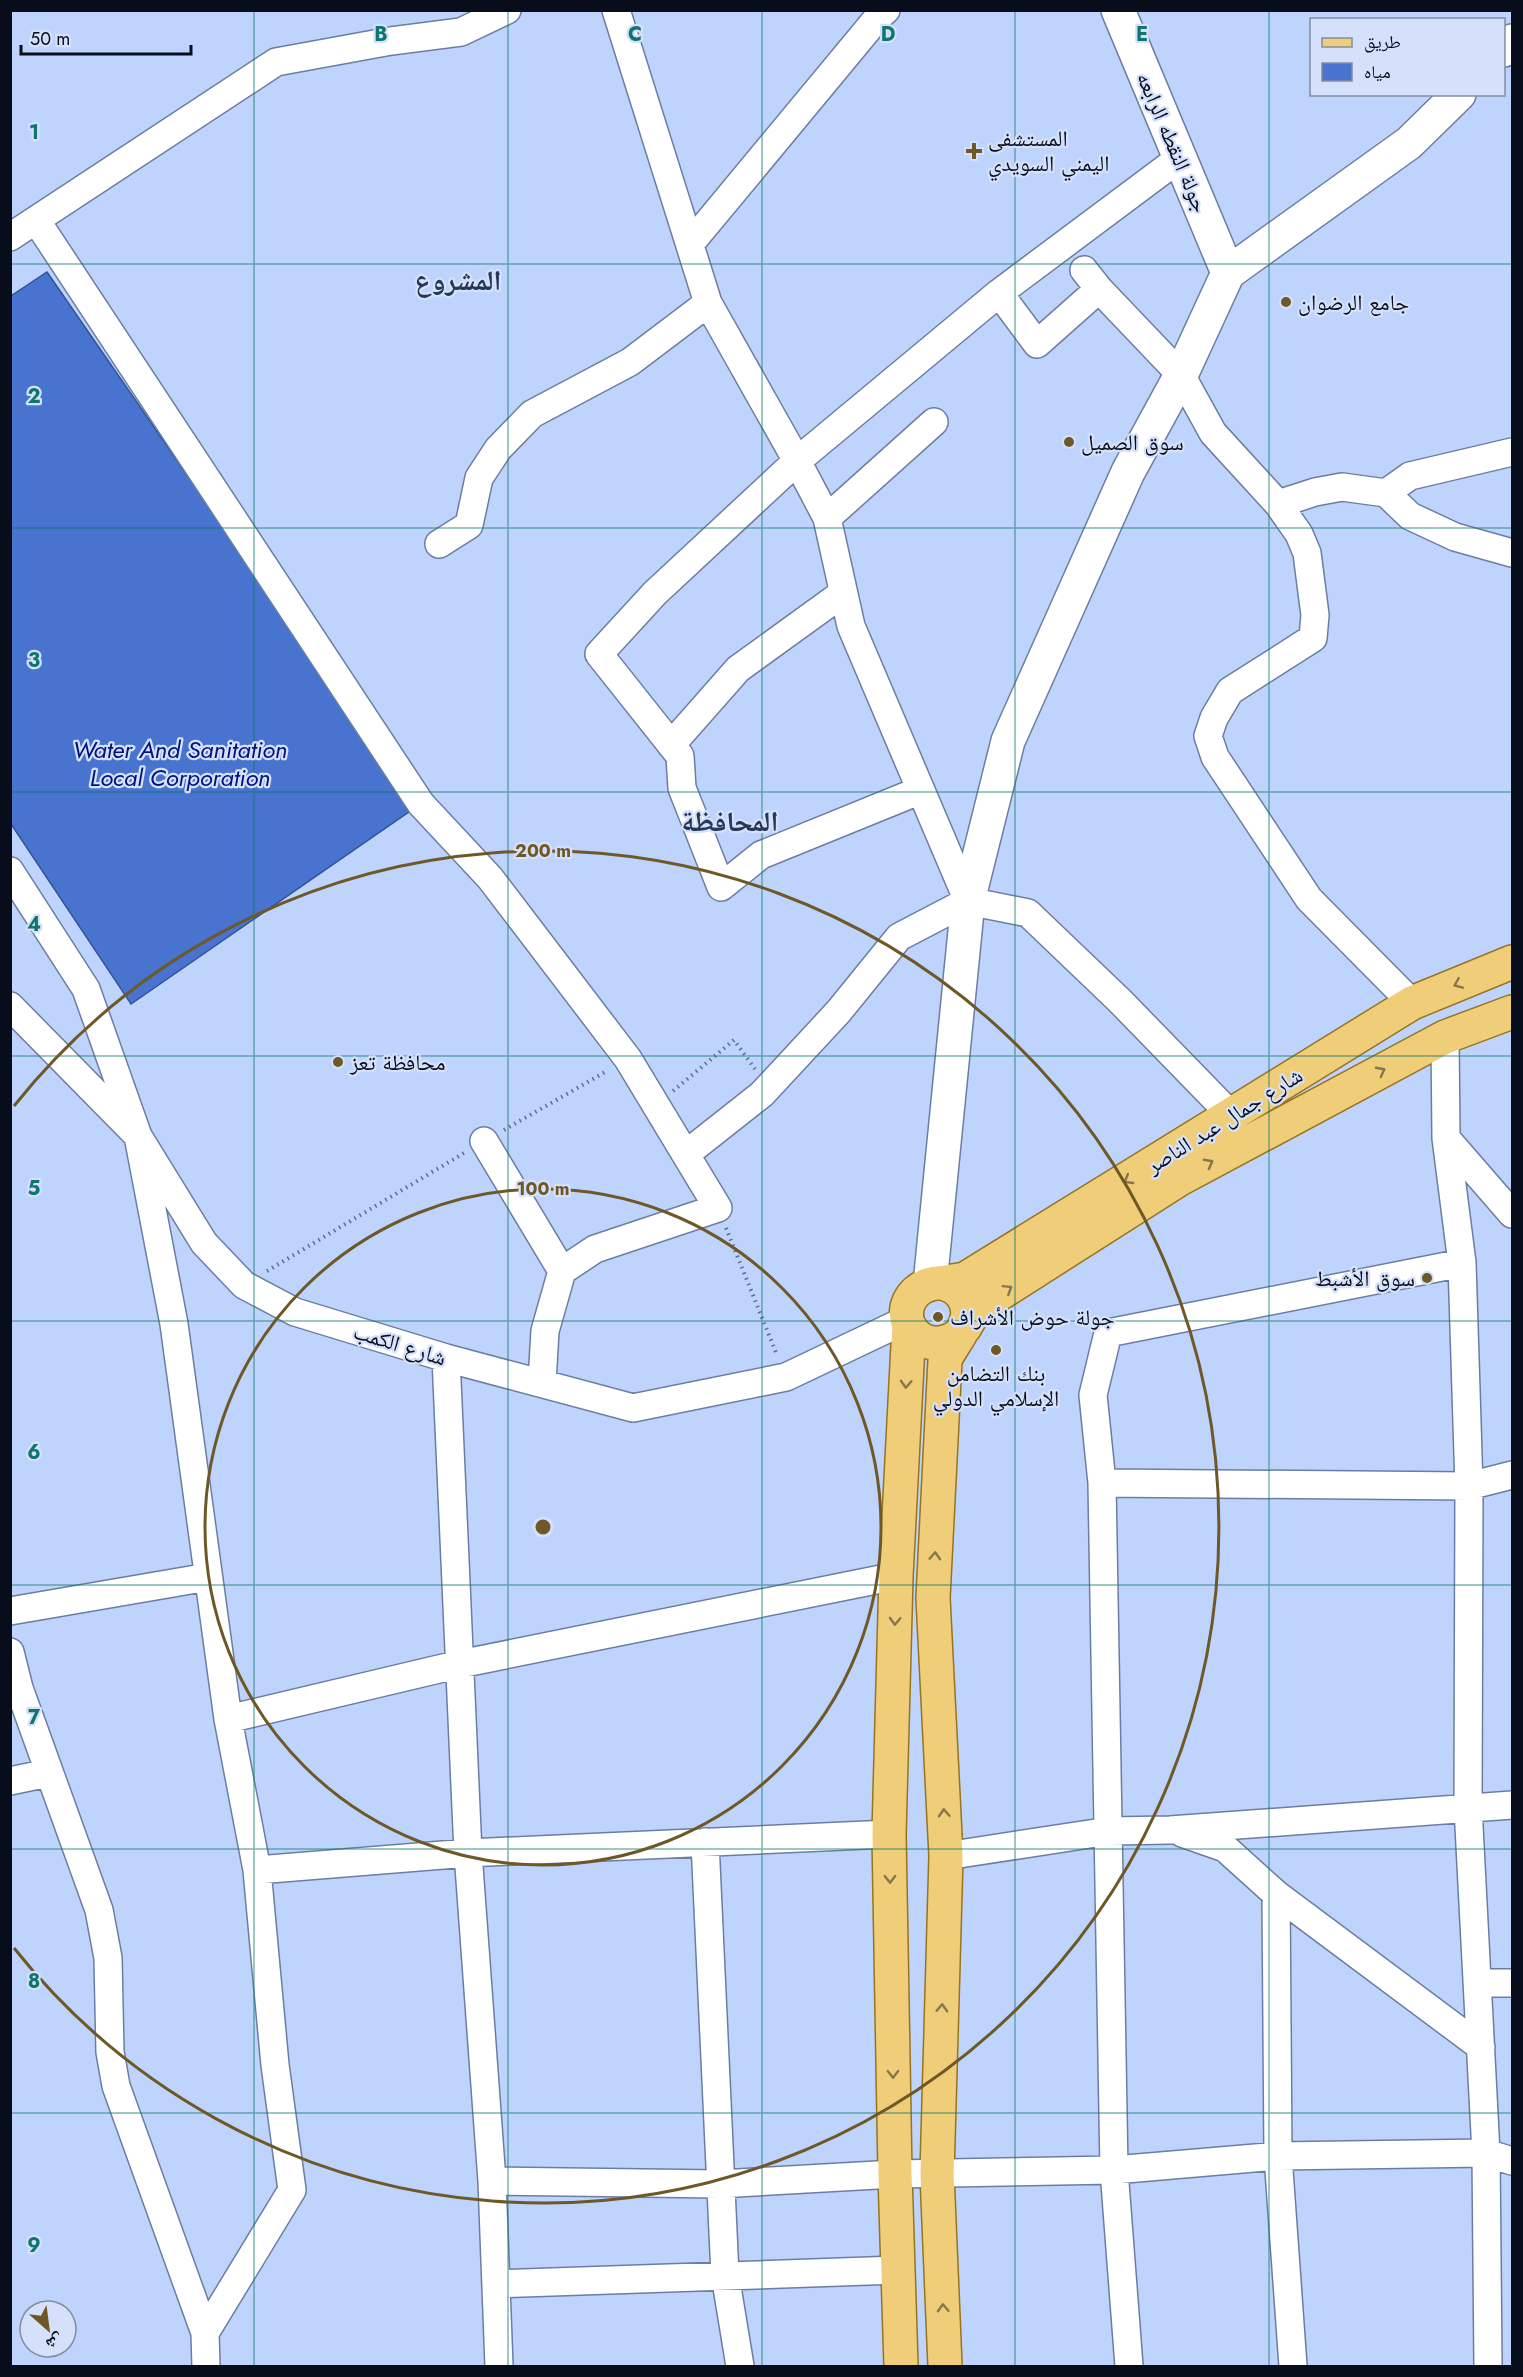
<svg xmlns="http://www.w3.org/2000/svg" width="1523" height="2377" font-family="Jost,'Noto Naskh Arabic',sans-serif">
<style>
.water{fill:#4873cf;stroke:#345499;stroke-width:1.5}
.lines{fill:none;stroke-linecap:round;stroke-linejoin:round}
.minor-casing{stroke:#6b7ea2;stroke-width:30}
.tertiary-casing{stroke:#6b7ea2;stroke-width:36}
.secondary-casing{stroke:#6b7ea2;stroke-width:36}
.primary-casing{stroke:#97741e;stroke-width:36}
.path{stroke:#606e89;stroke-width:4;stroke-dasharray:1.5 4.5;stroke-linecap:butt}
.minor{stroke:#fff;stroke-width:27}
.tertiary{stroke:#fff;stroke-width:33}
.secondary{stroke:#fff;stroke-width:33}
.primary{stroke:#efcd79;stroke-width:33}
.oneway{stroke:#87774f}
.grid{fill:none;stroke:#0f766e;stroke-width:1.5;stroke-opacity:0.55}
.ring{fill:none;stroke:#6f5828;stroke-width:3}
.poi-dot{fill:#6f5828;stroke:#d5e1fa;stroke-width:2}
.labels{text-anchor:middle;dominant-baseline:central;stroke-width:4.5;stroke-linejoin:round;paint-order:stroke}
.poi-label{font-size:22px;fill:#070d1b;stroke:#d5e1fa;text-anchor:start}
.street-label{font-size:22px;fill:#070d1b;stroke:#d5e1fa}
.water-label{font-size:24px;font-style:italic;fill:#001182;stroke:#d5e1fa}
.district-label{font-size:28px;font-weight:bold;fill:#273757;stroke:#d5e1fa}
.grid-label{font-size:20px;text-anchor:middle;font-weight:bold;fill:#0f766e;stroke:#d5e1fa;stroke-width:4.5;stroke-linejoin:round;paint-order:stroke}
.centre{fill:#6f5828;stroke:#d5e1fa;stroke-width:3}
.ring-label{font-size:18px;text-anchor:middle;font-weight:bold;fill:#6f5828;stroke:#d5e1fa;stroke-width:4.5;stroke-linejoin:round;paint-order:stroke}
</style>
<rect width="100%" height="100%" fill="#bfd4fd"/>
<path class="water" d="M47,272L416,807L131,1004L11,824V296Z"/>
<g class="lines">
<g class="minor-casing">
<path id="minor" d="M616,10L708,303L797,461L827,518L851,626L968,901
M36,220L421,804L490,878L628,1059L718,1208L595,1249L562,1271L545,1331L542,1382
M10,237L276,62L391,41L461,32L507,10
M690,244L879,16L886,10
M1084,270L1099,289
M999,293L1037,344L1099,289L1181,375L1213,433L1278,504L1299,534L1307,553L1315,615L1313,638L1230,691L1214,718L1208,736L1215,757L1309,899L1412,1003
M1386,493L1410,476L1512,452
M1278,504L1315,492L1342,487L1386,493L1410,516L1455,537L1512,553
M827,518L934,422
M439,544L469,525L479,478L498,449L532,414L630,362L708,303
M671,745L738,669L843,593
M921,790L761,855L721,887L682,788L680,756L599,654L655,593L797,461L999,293L1181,157
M10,871L86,989L138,1136L174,1324L228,1719L257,1870L275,2065L292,2190L205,2333
M10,1006L138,1136L204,1243L244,1285L295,1312L446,1358L633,1408L786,1377L908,1319
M1445,1037L1446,1138L1462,1263L1469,1486L1468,1807L1486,2153L1488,2366
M1446,1138L1512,1214
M484,1141L562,1271
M686,1154L762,1094L839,1011L899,937L968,901L1028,913L1120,1001L1232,1116
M446,1358L468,1853L492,2181L499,2366
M1102,1483L1469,1486L1512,1475
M10,1611L208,1577
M10,1652L19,1688L99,1910L108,1958L110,2052L116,2086L205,2333L206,2366
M228,1719L460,1664L896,1576
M10,1781L48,1773
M1182,1833L1225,1848L1276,1894L1481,2047
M705,1842L725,2275L740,2366
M946,1856L1109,1831L1170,1830L1512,1805
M257,1870L468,1853L889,1834
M1276,1894L1278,2156L1293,2366
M1477,1983H1512
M492,2181L720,2184L895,2174L1114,2170L1278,2156L1486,2153L1512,2161
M496,2284L897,2270
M1129,2366L1114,2170L1102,1483L1093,1395L1108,1333L1462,1263"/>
</g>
<g class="tertiary-casing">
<path id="tertiary" d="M1118,10L1228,273"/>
</g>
<g class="secondary-casing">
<path id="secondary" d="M1504,50L1512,41
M930,1284L968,901L1008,741L1128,472L1181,375L1228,273L1409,143L1459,94"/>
</g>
<g class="primary-casing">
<path id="primary" d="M940,1283L965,1279L1412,1003L1512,962
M965,1327L973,1313L982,1305L1178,1180L1445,1037L1512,1012
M901,2366L895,2174L889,1834L896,1576L909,1326
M945,2366L937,2174L946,1856L933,1598L945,1360C954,1339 980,1318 961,1294C957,1289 952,1286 946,1284C935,1281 924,1285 916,1292C889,1319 924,1361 959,1335"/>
</g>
<path class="path" d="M673,1091L734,1040L755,1069
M504,1130L607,1071
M726,1228L777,1355
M267,1271L464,1153"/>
<use href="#minor" class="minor"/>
<use href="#tertiary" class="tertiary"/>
<use href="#secondary" class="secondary"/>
<use href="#primary" class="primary"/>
</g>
<defs><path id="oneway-chevron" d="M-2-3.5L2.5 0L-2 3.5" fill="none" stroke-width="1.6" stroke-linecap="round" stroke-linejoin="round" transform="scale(1.5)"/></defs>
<g class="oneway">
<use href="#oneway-chevron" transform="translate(1458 984) rotate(157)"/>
<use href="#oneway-chevron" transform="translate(1381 1071) rotate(-28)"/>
<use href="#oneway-chevron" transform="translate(1209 1163) rotate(-28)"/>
<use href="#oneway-chevron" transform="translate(1128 1180) rotate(149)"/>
<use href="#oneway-chevron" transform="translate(1008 1289) rotate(-32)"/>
<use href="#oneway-chevron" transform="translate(906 1384) rotate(93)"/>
<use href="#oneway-chevron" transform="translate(935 1556) rotate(-87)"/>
<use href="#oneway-chevron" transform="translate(895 1621) rotate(92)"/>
<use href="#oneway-chevron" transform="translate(944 1813) rotate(-93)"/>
<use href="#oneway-chevron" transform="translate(890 1879) rotate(89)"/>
<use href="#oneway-chevron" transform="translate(942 2008) rotate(-88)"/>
<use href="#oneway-chevron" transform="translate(893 2074) rotate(89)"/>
<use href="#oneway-chevron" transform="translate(943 2308) rotate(-92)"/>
</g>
<path class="grid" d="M254,10V2366M508,10V2366M762,10V2366M1015,10V2366M1269,10V2366M10,264H1512M10,528H1512M10,792H1512M10,1056H1512M10,1321H1512M10,1585H1512M10,1849H1512M10,2113H1512"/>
<g class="ring">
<circle cx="543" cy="1527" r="338"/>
<path d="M14 1106A676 676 0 1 1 14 1948"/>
</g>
<g class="poi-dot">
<path d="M971 142h6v6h6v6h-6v6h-6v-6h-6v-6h6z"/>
<circle cx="1286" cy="302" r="6"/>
<circle cx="1069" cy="442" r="6"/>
<circle cx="338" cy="1062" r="6"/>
<circle cx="1427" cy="1278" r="6"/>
<circle cx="938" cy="1317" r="6"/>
<circle cx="996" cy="1350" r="6"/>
</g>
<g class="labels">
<g class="poi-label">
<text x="988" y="138">المستشفى<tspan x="988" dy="25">اليمني السويدي</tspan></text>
<text x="1298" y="302">جامع الرضوان</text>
<text x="1081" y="442">سوق الصميل</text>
<text x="350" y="1062">محافظة تعز</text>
<text x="1415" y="1278" text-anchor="end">سوق الأشبط</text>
<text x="950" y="1317">جولة حوض الأشراف</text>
<text x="996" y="1373" text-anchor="middle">بنك التضامن<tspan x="996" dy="25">الإسلامي الدولي</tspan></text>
</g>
<g class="street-label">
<text transform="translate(1173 142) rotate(67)">جولة النقطه الرابعه</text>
<text transform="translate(1224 1120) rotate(-32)">شارع جمال عبد الناصر</text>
<text transform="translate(400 1344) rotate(17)">شارع الكمب</text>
</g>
<g class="water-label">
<text x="180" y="749">Water And Sanitation<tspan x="180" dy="28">Local Corporation</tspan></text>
</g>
<g class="district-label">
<text x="458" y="280">المشروع</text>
<text x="730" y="821">المحافظة</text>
</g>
</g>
<g class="grid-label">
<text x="381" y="41">B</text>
<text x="635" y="41">C</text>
<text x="888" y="41">D</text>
<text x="1142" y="41">E</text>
<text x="34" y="139">1</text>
<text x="34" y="403">2</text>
<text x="34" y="667">3</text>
<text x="34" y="931">4</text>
<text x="34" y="1195">5</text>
<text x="34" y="1459">6</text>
<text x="34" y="1724">7</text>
<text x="34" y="1988">8</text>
<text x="34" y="2252">9</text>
</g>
<circle cx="543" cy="1527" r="9" class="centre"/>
<g class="ring-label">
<text x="543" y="857">200 m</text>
<text x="543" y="1195">100 m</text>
</g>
<rect width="1523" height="2377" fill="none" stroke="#070d1b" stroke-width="24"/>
<rect x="1310" y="18" width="195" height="78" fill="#d5e1fa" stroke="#838ca1" stroke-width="1.5"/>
<rect x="1322" y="38" width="30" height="9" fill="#efcd79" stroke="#838ca1" stroke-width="1.5"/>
<text x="1364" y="48" font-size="18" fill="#070d1b">طريق</text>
<rect x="1322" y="63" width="30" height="18" fill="#4873cf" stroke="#838ca1" stroke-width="1.5"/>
<text x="1364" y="78" font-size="18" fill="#070d1b">مياه</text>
<g transform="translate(48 2329) rotate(152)"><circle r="28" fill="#d5e1fa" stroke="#838ca1" stroke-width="1.5"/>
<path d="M0-4.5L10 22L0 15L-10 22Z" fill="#6f5828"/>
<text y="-9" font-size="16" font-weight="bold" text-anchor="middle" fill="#070d1b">ش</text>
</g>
<path d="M21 45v9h170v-9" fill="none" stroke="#070d1b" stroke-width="3"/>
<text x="30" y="45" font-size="18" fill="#070d1b" stroke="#d5e1fa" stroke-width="4.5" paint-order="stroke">50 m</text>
</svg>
